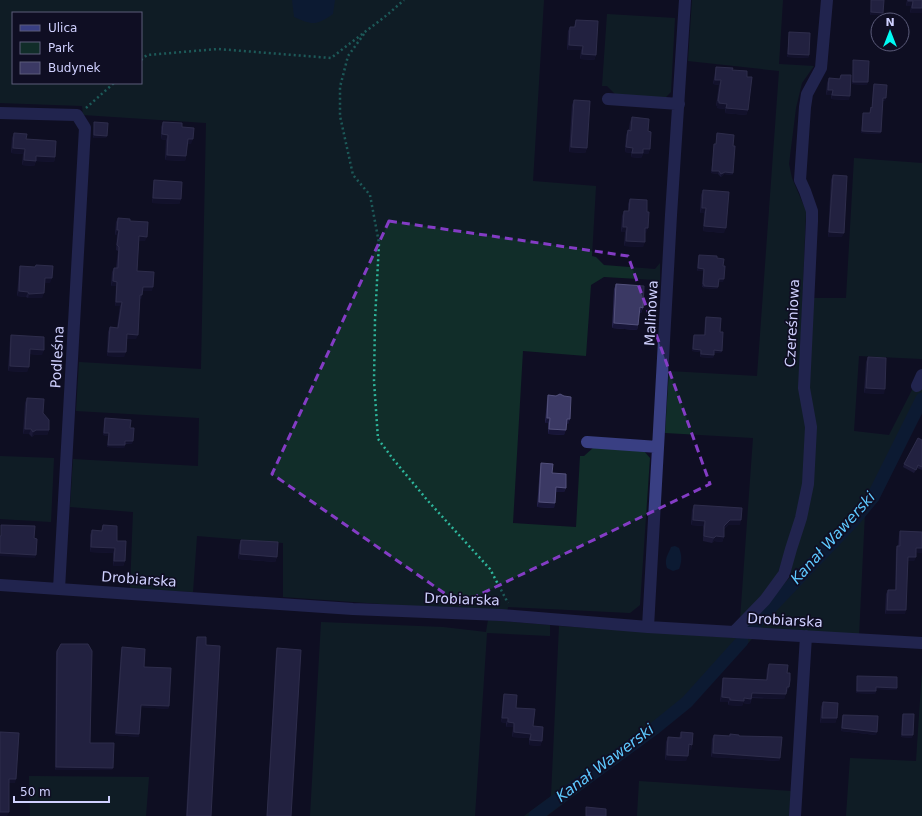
<svg xmlns="http://www.w3.org/2000/svg" width="922" height="816" font-family="'DejaVu Sans',sans-serif">
<style>
.green{fill:#112d29;fill-rule:evenodd}
.water{fill:#0b2845}
.lines{fill:none;stroke-linecap:round;stroke-linejoin:round}
.canal{stroke:#0b2845;stroke-width:13}
.path{stroke:#2eb69c;stroke-width:2.5;stroke-dasharray:2 3;stroke-linecap:butt}
.minor{stroke:#393f83;stroke-width:12}
.wall{fill:#2a2751}
.shaded-wall{fill:#171537}
.building{fill:#3b3964;stroke:#53517c}
.marked{fill:none;stroke:#843cc5;stroke-width:3;stroke-dasharray:8 5;stroke-linejoin:round}
.labels{text-anchor:middle;dominant-baseline:central;stroke-width:3.5;stroke-linejoin:round;paint-order:stroke}
.street-label{font-size:14px;fill:#d0d1ff;stroke:#0f0e23}
.water-label{font-size:15px;font-style:italic;fill:#5ec9ff;stroke:#0f0e23}
</style>
<rect width="100%" height="100%" fill="#0f0e23"/>
<path class="green" d="M0,0H544L533,181L596,186L592,256L596,257L604,265L655,269L660,263V286L655,280L604,277L591,285L586,356L523,351L513,523L576,527L580,456H584L594,447L644,451L650,458L640,605L630,613L508,607L507,613L283,597V543L197,536L193,592L130,589L133,512L70,507L73,459L198,466L199,418L76,411L79,362L201,369L206,123L83,115L82,106L0,103ZM13,13H141V83H13Z
M692,0H783L779,64L814,66L802,83L796,108L789,164L792,178L806,211L799,384L807,425L803,495L776,579L740,620L753,438L665,433L669,371L757,376L779,71L688,61Z
M607,14L675,18L671,92L665,98L615,94L607,86H602Z
M854,158L922,163V359L859,356L854,431L889,435L914,386L922,384V411L876,500L865,512L859,636L745,627L790,577L789,568L810,499L808,392L812,298H846Z
M0,456L54,458L51,522L0,519Z
M488,620L550,625V636L487,633L475,816H310L321,622L443,627L486,632Z
M559,626L752,639L684,711L641,745L547,816H524L551,796Z
M922,670V816H846L850,758L916,761Z
M29,776L149,777L146,816H30Z
M639,781L791,791L789,816H637Z"/>
<path class="water" d="M292,0H335L333,14C316,26 312,25 294,17Z
M675,546L679,548C682,555 682,562 679,569L673,571L667,568C664,559 668,555 671,547Z"/>
<g class="lines">
<path class="canal" d="M754,625L854,520L873,497L922,399
M535,816L655,728L687,702L742,641"/>
<path class="path" d="M364,34L348,56L340,87V116L353,175L370,195L379,243L375,320L374,381L378,439L393,459L428,501L490,569L508,603
M141,60L147,55L218,49L331,58L387,15L404,0
M86,108L114,83"/>
<path class="minor" d="M608,99L679,104
M0,113L77,115L85,128L59,589
M917,386L922,375
M587,442L658,447
M0,585L353,609L501,615L648,627L922,643
M648,627L671,215L685,0
M734,632L765,600L784,574L791,549L801,518L808,484L811,427L804,388L812,221V211L805,191L800,180L805,107L807,94L821,68L827,0
M795,816L806,636"/>
</g>
<path class="wall" d="M871,0H884L883,13L882,15H870Z
M907,0H922L910,13L911,6H906Z
M576,20L596,55L594,60L580,59L581,50H567L568,31L570,27H574Z
M789,32L809,55L808,58L787,57L789,35Z
M853,60L867,85L852,84L853,63Z
M716,67L732,70L747,77L748,110L746,115L725,113V109L717,108L718,106H716L719,85L713,84L715,72Z
M841,75L849,100L831,99V95H826L827,83L829,78L839,79Z
M874,84L885,101H883L880,134L861,133L863,115V113H870V110L871,107L872,108L873,87Z
M574,100L587,148L585,153L569,152L572,105Z
M632,117L648,131L650,149L648,154H643L641,158L631,157V153L625,152L626,135L628,130H629L630,122Z
M94,122L106,138H93L94,124Z
M163,122L182,127L191,144H187L186,156L185,161L165,160L166,140L161,139V127Z
M14,133L26,139L55,157L54,162L36,161L34,166L22,165L23,154L11,153L12,138Z
M717,133L733,146V173L732,175L724,174L721,177L718,174L711,173L714,147V144H716V136Z
M833,175L842,237H828L831,180Z
M154,180L181,199L179,204L152,203L153,185Z
M703,190L724,233L703,231L704,213H700L701,195Z
M630,199L646,233H645L643,247L624,246L625,232H621L622,216L624,211H628V204Z
M118,218L130,221L145,241H139L137,271L152,291H143L141,299H140L136,339H126L124,357L107,356L108,332L110,327L117,328L120,306H115L116,286H111L112,272L114,268H116L118,251L116,250L117,235H115L116,222Z
M699,255L717,258L723,266V282H719L717,289L703,288V287H702L703,271H697L698,257Z
M36,265L50,283H44L42,298H28L26,297L17,296L19,271L20,266L35,267Z
M616,284L643,308L641,313L639,312L638,325L637,330L612,328L614,289Z
M706,317L720,332L721,353H714L713,358L700,357V352L692,351L693,337L694,335H704L705,319Z
M11,335L42,355L30,354L27,372L8,371L10,340Z
M868,357L884,394L864,393L866,362Z
M548,395L570,419L568,424H566L564,435L548,434V423H545L547,400Z
M27,398L43,413L49,430L47,435H34L32,437L29,434H23L25,403Z
M105,418L130,428L132,444H125L124,448L107,447L108,436L103,435L104,420Z
M922,440V470L917,468L914,473L903,467L904,464Z
M541,463L552,473L566,488L564,492H556L554,508L537,507L540,468Z
M694,505L740,525H728L724,529V537L722,542L714,541L712,543L703,541V526L691,525L692,510Z
M103,525L117,541L125,561L123,566H113V553L90,552V535L92,530L101,531Z
M900,531L922,532V553L916,552L914,561H907L905,614H885L886,594L888,590H895L896,550L897,546H898L899,535Z
M241,540L277,557L275,562L238,559L239,545Z
M197,637L206,645L211,816H186L196,639Z
M122,647L144,667L169,706L168,709L141,707L139,737L115,735L121,650Z
M277,648L291,816H267L276,651Z
M57,651L90,743L112,770H55L56,653Z
M769,664L787,673L789,687L787,692H786L784,699L752,698L750,704L743,703L742,706L728,705V702H720L722,683L723,678L766,680L767,669Z
M857,676L897,688L896,690L876,689L875,694L856,693L857,678Z
M504,694L516,708L533,726L542,741L540,746L529,745V738L512,737L513,727H506V723L501,722L503,698Z
M823,702L837,718L835,723H820L821,707Z
M903,714L912,738L901,737L902,716Z
M843,715L876,735L841,731L842,717Z
M681,732L692,745L691,750L688,749L686,761L665,760L666,742L668,737L679,738Z
M730,734L739,736L780,758L779,761L711,757L712,739L714,735L729,736Z"/>
<path class="shaded-wall" d="M908,1H913L911,6H906Z
M912,8H922V13H910Z
M871,12L883,13L882,15H870Z
M569,45L583,46L581,50H567Z
M582,54L596,55L594,60L580,59Z
M788,54L809,55L808,58L787,57Z
M715,80H721L719,85L713,84Z
M853,82H868L867,85L852,84Z
M828,90H833L831,95H826Z
M832,95L850,96L849,100L831,99Z
M883,98H886L885,101L882,100Z
M718,101H719L718,106H716Z
M719,103L727,104L725,109L717,108Z
M726,108L748,110L746,115L725,113Z
M862,131L881,132L880,134L861,133Z
M162,134L168,135L166,140L161,139Z
M94,135L107,136L106,138H93Z
M188,139H193L191,144H186Z
M571,147L587,148L585,153L569,152Z
M626,147L633,148L631,153L625,152Z
M13,148L25,149L23,154L11,153Z
M643,149H650L648,154H643L641,158L631,157L632,153Z
M167,155L186,156L185,161L165,160Z
M36,156L55,157L54,162L34,161Z
M24,160L36,161L34,166L22,165Z
M712,171H719L718,174L711,173Z
M725,172L733,173L732,175L724,174L721,177V174Z
M153,198L181,199L179,204L152,203Z
M702,208H706L704,213H700Z
M704,226L726,228L724,233L703,231Z
M623,227H627L625,232H621Z
M645,228H648L646,233H644Z
M117,230H119L117,235H115Z
M829,232L844,233L842,237H828Z
M139,236L147,237L145,241H138Z
M626,241L645,242L643,247L624,246Z
M698,268L704,269L703,271H697Z
M45,278H52L50,283H43Z
M719,279H724L723,282H718Z
M113,281L117,282L116,286H111Z
M704,286L718,287L717,289L703,288Z
M143,287H153L152,291H142Z
M19,291L28,292L26,297L17,296Z
M44,293L42,298H28L29,294Z
M140,295H142L141,299H139Z
M116,302H122L120,306H115Z
M640,307L643,308L641,313L638,312Z
M614,323L638,325L637,330L612,328Z
M127,334L138,335L136,339H125Z
M30,349L44,350L42,355L28,354Z
M693,349L701,350L700,352L692,351Z
M714,350L722,351L721,353H713Z
M108,352H126L124,357L107,356Z
M701,354L714,355L713,358L700,357Z
M10,366L29,367L27,372L8,371Z
M866,388L885,389L884,394L864,393Z
M547,418H550L548,423H545Z
M567,419H570L568,424H565Z
M25,429H31L29,434H23Z
M549,429L566,430L564,435L548,434Z
M36,430H49L47,435H34L32,437L33,432Z
M104,433H109L108,436L103,435Z
M125,441H133L132,444L124,443Z
M108,445H125L124,448L107,447Z
M556,487L566,488L564,492H555Z
M539,502L555,503L554,508L537,507Z
M693,520L705,521L703,526L691,525Z
M730,520H741L740,525H728L723,530L724,526Z
M716,536L724,537L722,542L714,541L712,543L714,538Z
M91,547L115,548L113,553L90,552Z
M916,548H922V553L915,552Z
M0,553L36,555L35,558L0,556Z
M240,554L277,557L275,562L238,559Z
M908,557H916L914,561H906Z
M114,561H125L123,566H113Z
M887,610H906L905,614H885Z
M787,687H789L787,692H785Z
M876,687L897,688L896,690L875,689Z
M857,691H876L875,694L856,693Z
M752,693L786,694L784,699L750,697Z
M722,697L730,698L728,702H720Z
M744,698L751,699L750,704L743,703L742,706L728,705L730,700Z
M141,705L169,706L168,709L140,707Z
M502,718H508L506,723L501,722Z
M822,718H837L835,723H820Z
M508,722L514,723L513,727H506Z
M842,728L877,732L876,735L841,731Z
M514,732L531,734L529,738L512,737Z
M116,733L139,734V737L115,735Z
M902,735H913L912,738L901,737Z
M530,740L542,741L540,746L529,745Z
M689,744L692,745L691,750L687,749Z
M713,753L780,758L779,761L711,757Z
M667,755L688,756L686,761L665,760Z
M56,767L113,768L112,770H55Z
M9,779H16L15,783H8Z
M0,812H9L7,816H0Z"/>
<path class="building" d="M871,0H884L883,13L871,12Z
M908,0H922V8H912L913,1H908Z
M576,20L598,21L596,55L582,54L583,46L569,45L570,27H575Z
M789,32L810,33L809,55L788,54Z
M853,60L869,61L868,82H853Z
M716,67L733,68L732,70L747,71V77H752L748,110L726,108L727,104L719,103V101H718L721,80H715Z
M841,75H851L850,96L832,95L833,90H828L829,78L840,79Z
M874,84L887,85L886,98H883L881,132L862,131L863,113H870L871,107L872,108Z
M574,100L590,101L587,148L571,147Z
M632,117L649,119L648,131L651,132L650,149H643V153H632L633,148L626,147L628,130L631,131Z
M94,122L108,123L107,136L94,135Z
M163,122L182,123V127L194,128L193,139H188L186,156L167,155L168,135L162,134Z
M14,133L27,134L26,139L56,141L55,157L36,156V161L24,160L25,149L13,148Z
M717,133L734,135L733,146H735L733,173L725,172L721,174L719,171H712L714,144H716Z
M833,175L847,176L844,233L829,232Z
M154,180L182,182L181,199L153,198Z
M703,190L729,192L726,228L704,226L706,208H702Z
M630,199L647,200V212H649L648,228H645V242L626,241L627,227H623L624,211H629Z
M118,218L130,219V221L148,222L147,237L139,236L137,271L154,272L153,287H143L142,295H140L138,335L127,334L126,352H108L110,327L118,328L122,302H116L117,282L113,281L114,268H118L119,247L117,245L119,230H117Z
M699,255L717,256V258L724,259L723,266H725L724,279H719L718,287L704,286V284H703L704,269L698,268Z
M36,265L53,266L52,278H45L44,293L29,294L28,292L19,291L20,266L35,267Z
M616,284L644,286L643,308L640,307L638,325L614,323Z
M706,317L721,318L720,332H723L722,351L714,350V355L701,354V350L693,349L694,335H705Z
M11,335L44,337V350L30,349L29,367L10,366Z
M868,357L886,358L885,389L866,388Z
M560,394L564,396L571,397L570,419H567L566,430L549,429L550,418H547L548,395L556,396Z
M27,398L44,399L43,413L49,420V430H36L33,432L31,429H25Z
M105,418L131,420L130,428H134L133,441H125V445H108L109,433H104Z
M918,438L922,440V467L918,465L916,470L904,464Z
M541,463L553,464L552,473L566,474V488L556,487L555,503L539,502Z
M694,505L742,508L741,520H730L724,526V537L716,536L714,538L704,536L705,521L693,520Z
M1,525L35,526L34,538L37,539L36,555L0,553V536H1Z
M103,525L117,526V541H126L125,561H114L115,548L91,547L92,530L102,531Z
M900,531L922,532V548H916V557H908L906,610H887L888,590H896L897,546H900Z
M241,540L278,542L277,557L240,554Z
M197,637H206V645L220,646L211,816H187Z
M61,644H88L92,651L90,743H114L113,768L56,767L57,651Z
M122,647L145,649L144,667L171,668L169,706L141,705L139,734L116,733Z
M277,648L301,650L291,816H267Z
M769,664L788,665L787,673H790V680L789,687H787L786,694L752,693L751,699L744,698V701L730,700V698L722,697L723,678L767,680Z
M857,676L897,677V688L876,687V691H857Z
M504,694L517,695L516,708L535,709L533,726L543,727L542,741L530,740L531,734L514,732V723L508,722V718H502Z
M823,702L838,703L837,718H822Z
M903,714H914L913,735H902Z
M843,715L878,716L877,732L842,728Z
M0,732L19,733L16,779H9V812H0Z
M681,732L693,733L692,745L689,744L688,756L667,755L668,737L681,738Z
M730,734L739,735V736L782,737L780,758L713,753L714,735L730,736Z
M586,807L606,809V816H586Z"/>
<path d="M0 0H922V816H0ZM389,221L628,256L710,484L460,604L272,474Z" fill="#0f0e23" fill-opacity=".55" fill-rule="evenodd"/>
<path class="marked" d="M389,221L628,256L710,484L460,604L272,474Z"/>
<g class="labels">
<g class="street-label">
<text transform="translate(651 313) rotate(-87)">Malinowa</text>
<text transform="translate(792 323) rotate(-87)">Czereśniowa</text>
<text transform="translate(57 357) rotate(-87)">Podleśna</text>
<text transform="translate(139 579) rotate(4)">Drobiarska</text>
<text transform="translate(462 599) rotate(2)">Drobiarska</text>
<text transform="translate(785 620) rotate(3)">Drobiarska</text>
</g>
<g class="water-label">
<text transform="translate(833 538) rotate(-48)">Kanał Wawerski</text>
<text transform="translate(605 763) rotate(-37)">Kanał Wawerski</text>
</g>
</g>
<rect x="12" y="12" width="130" height="72" fill="#0f0e23" stroke="#5c5c7b"/>
<rect x="20" y="25" width="20" height="6" fill="#393f83" stroke="#5c5c7b"/>
<text x="48" y="32" font-size="12" fill="#d0d1ff">Ulica</text>
<rect x="20" y="42" width="20" height="12" fill="#112d29" stroke="#5c5c7b"/>
<text x="48" y="52" font-size="12" fill="#d0d1ff">Park</text>
<rect x="20" y="62" width="20" height="12" fill="#3b3964" stroke="#5c5c7b"/>
<text x="48" y="72" font-size="12" fill="#d0d1ff">Budynek</text>
<g transform="translate(890 32)"><circle r="19" fill="#0f0e23" stroke="#5c5c7b"/>
<path d="M0-3L7 15L0 10L-7 15Z" fill="#00fbf4"/>
<text y="-6" font-size="11" font-weight="bold" text-anchor="middle" fill="#d0d1ff">N</text>
</g>
<path d="M14 796v6h95v-6" fill="none" stroke="#d0d1ff" stroke-width="2"/>
<text x="20" y="796" font-size="12" fill="#d0d1ff" stroke="#0f0e23" stroke-width="3" paint-order="stroke">50 m</text>
</svg>
